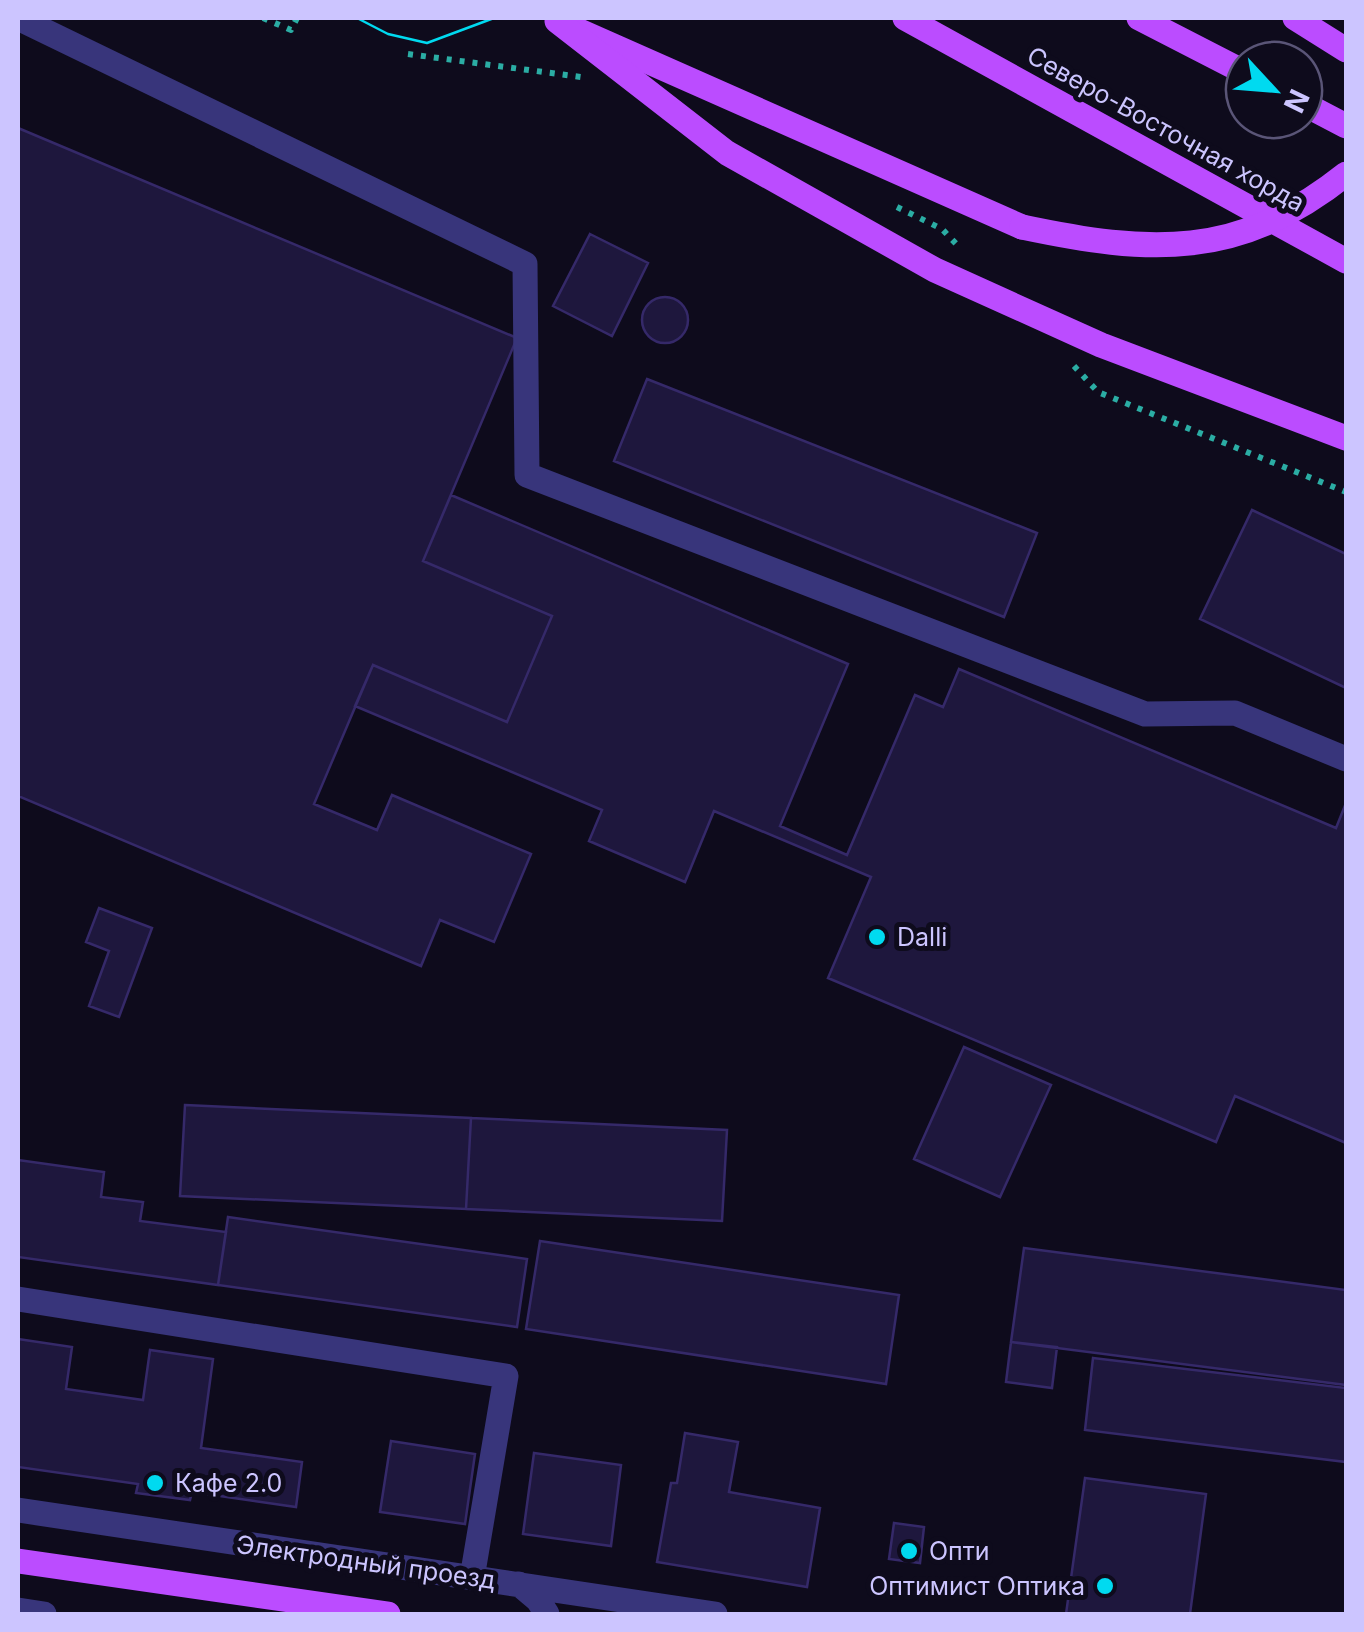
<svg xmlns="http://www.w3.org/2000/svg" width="1364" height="1632" font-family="Inter,sans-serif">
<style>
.building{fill:#1e173d;stroke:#352969;stroke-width:2.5}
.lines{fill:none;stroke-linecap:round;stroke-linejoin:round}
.path{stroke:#2bada4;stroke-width:6;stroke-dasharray:5 8;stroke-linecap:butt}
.minor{stroke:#38357b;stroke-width:25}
.major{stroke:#bb4cff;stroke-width:25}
.tram{stroke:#00daf0;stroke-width:2.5}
.major-bridge{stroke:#bb4cff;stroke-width:25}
.poi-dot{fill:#00daf0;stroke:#0e0b1c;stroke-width:4}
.labels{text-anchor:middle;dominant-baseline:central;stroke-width:10;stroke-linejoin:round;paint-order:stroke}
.street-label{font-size:25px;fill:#ccc5ff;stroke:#0e0b1c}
.poi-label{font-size:25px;fill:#ccc5ff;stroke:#0e0b1c;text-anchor:start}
</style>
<rect width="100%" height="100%" fill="#0e0b1c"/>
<path class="building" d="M18,128L517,338L423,561L552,616L507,722L373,665L314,804L377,830L392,795L531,854L494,942L440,920L421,966L18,796Z
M590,234L648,263L612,336L553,306Z
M642 320a23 23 0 1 1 46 0a23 23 0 1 1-46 0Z
M647,379L1037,533L1004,617L614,461Z
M451,495L848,664L780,826L847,855L915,695L943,707L959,669L1336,828L1346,803V1143L1235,1096L1216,1142L828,978L871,877L714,811L685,882L589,841L602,810L355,706L373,665L507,722L552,616L423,561Z
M1252,510L1346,554V688L1200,619Z
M99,908L152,928L119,1017L89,1006L109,951L86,942Z
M964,1047L1051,1085L1000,1197L914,1159Z
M185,1105L471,1118L466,1209L180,1196Z
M471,1118L727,1130L722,1221L466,1209Z
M18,1160L104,1172L101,1197L143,1202L140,1221L226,1232L218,1285L18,1257Z
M228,1217L527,1259L517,1327L218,1285Z
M540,1241L899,1295L886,1384L526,1329Z
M1024,1248L1346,1290V1385L1011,1342Z
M18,1339L72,1347L66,1389L143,1400L150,1350L213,1359L201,1448L302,1462L296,1507L192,1492L190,1500L136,1493L138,1484L18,1467Z
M1011,1342L1057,1347L1052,1388L1006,1382Z
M1093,1358L1346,1388V1462L1085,1430Z
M685,1433L738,1442L729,1492L820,1508L807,1587L657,1562L671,1483H677Z
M391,1441L475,1454L465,1524L380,1512Z
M534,1453L621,1465L611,1546L523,1534Z
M1085,1478L1206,1494L1190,1614H1066Z
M894,1523L924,1527L920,1563L889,1559Z"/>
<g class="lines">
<path class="path" d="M263,18L291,30L297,18
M408,54L581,77
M897,207L942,229L961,249
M1074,366L1098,392L1346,492"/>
<path class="minor" d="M18,18L525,264L527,475L1145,714L1235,713L1346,759
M18,1299L506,1376L472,1578
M18,1510L715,1614
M519,1584L538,1600L547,1614
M18,1610L44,1614"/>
<path class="major" d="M905,18L1346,261
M1139,18L1244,72
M1295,18L1346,50
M568,26L1022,227
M1304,104L1346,126
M18,1561L388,1614"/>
<path class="tram" d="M357,18L388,34L427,43L494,18
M405,18H418"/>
<path class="major-bridge" d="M557,21L727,153L935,270L1101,345L1346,438
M1022,227C1150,254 1238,260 1346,174"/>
</g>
<g class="poi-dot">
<circle cx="877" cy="937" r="10"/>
<circle cx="155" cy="1483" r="10"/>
<circle cx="909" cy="1551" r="10"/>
<circle cx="1105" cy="1586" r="10"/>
</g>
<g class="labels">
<g class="street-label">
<text transform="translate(1166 129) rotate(29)">Северо-Восточная хорда</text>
<text transform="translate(366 1562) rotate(8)">Электродный проезд</text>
</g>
<g class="poi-label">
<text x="897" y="937">Dalli</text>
<text x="175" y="1483">Кафе 2.0</text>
<text x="929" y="1551">Опти</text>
<text x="1085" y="1586" text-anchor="end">Оптимист Оптика</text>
</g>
</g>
<rect width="1364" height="1632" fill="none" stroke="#ccc5ff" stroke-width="40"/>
<g transform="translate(1274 90) rotate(116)"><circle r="48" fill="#0e0b1c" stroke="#5a5577" stroke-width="2.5"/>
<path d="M0-8L18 38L0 25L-18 38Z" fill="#00daf0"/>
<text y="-15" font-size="28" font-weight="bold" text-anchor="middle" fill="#ccc5ff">N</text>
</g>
</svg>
